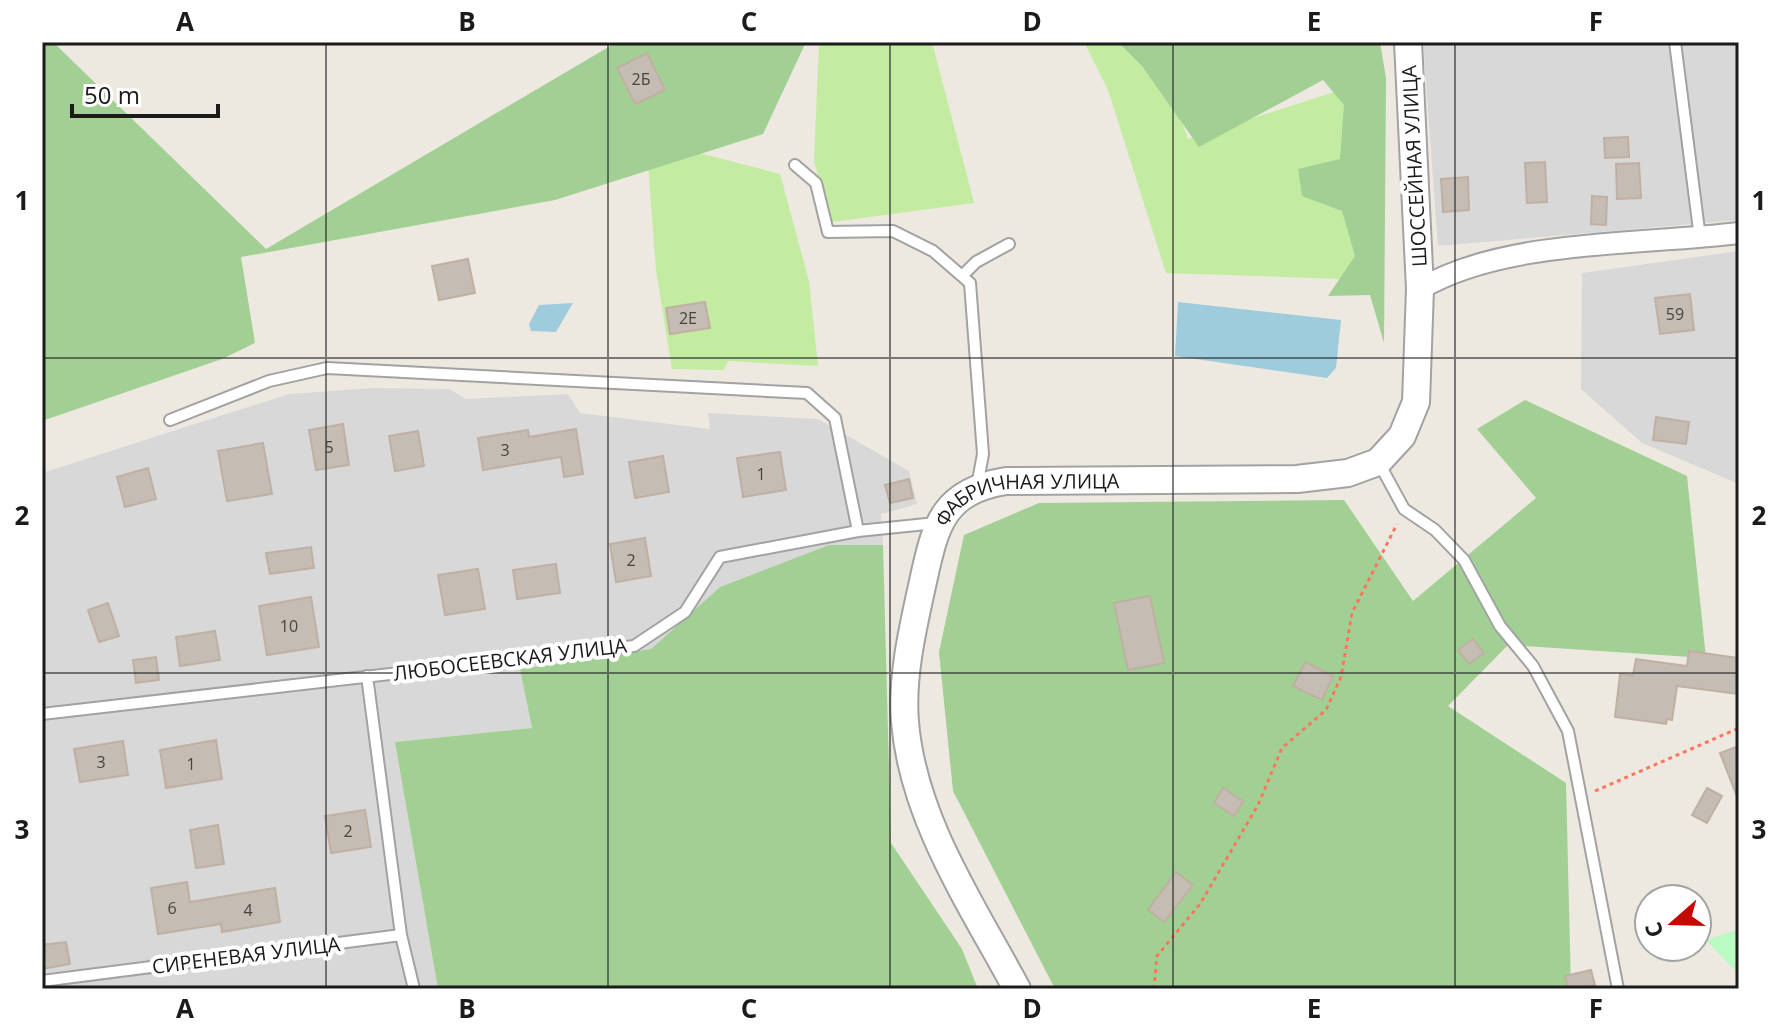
<svg xmlns="http://www.w3.org/2000/svg" width="1781" height="1031" font-family="'Open Sans',sans-serif">
<style>
.residential{fill:#d9d8d8}
.grass{fill:#c3eba2}
.forest{fill:#a2cf93}
.park{fill:#b9fbc1}
.water{fill:#9eccdd}
.building{fill:#c5bcb3;stroke:#bfb0a2;stroke-width:2}
.lines{fill:none;stroke-linecap:round;stroke-linejoin:round}
.service-casing{stroke:#a2a2a2;stroke-width:14}
.minor-casing{stroke:#a2a2a2;stroke-width:24}
.tertiary-casing{stroke:#a2a2a2;stroke-width:30}
.path{stroke:#ff765f;stroke-width:3;stroke-dasharray:4 4;stroke-linecap:butt}
.service{stroke:#fff;stroke-width:10}
.minor{stroke:#fff;stroke-width:20}
.tertiary{stroke:#fff;stroke-width:26}
.grid{fill:none;stroke:#1b1b1b;stroke-width:2;stroke-opacity:0.55}
.labels{text-anchor:middle;dominant-baseline:central;stroke-width:8;stroke-linejoin:round;paint-order:stroke}
.number-label{font-size:16px;fill:#464341}
.street-label{font-size:20px;fill:#1b1b1b;stroke:#fff}
.neatline{fill:none;stroke:#1b1b1b;stroke-width:3}
.grid-label{font-size:26px;text-anchor:middle;font-weight:bold;fill:#1b1b1b}
</style>
<rect width="100%" height="100%" fill="#ede9e0"/>
<path class="residential" d="M1423,42H1739V220L1438,246Z
M1739,251V484L1642,443L1581,389L1582,273Z
M373,388L449,389L466,399L568,394L580,413L710,429L708,413L818,419L909,471L917,504L881,514L883,545H829L720,587L651,649L521,669L532,728L395,742L438,989H42V473L289,394Z"/>
<path class="grass" d="M819,42H932L974,203L832,222L814,162Z
M1084,42H1154L1188,139L1350,87L1371,280L1166,273L1108,90Z
M646,139L780,174L809,281L818,366L728,361L724,370L672,369L656,270Z"/>
<path class="forest" d="M42,42H53L266,249L617,42H806L763,134L555,200L241,257L255,343L222,359L42,421Z
M1118,42H1380L1386,78L1384,343L1370,295L1328,296L1355,256L1342,211L1302,196L1298,169L1340,159L1344,105L1323,80L1199,147L1142,66Z
M1525,400L1687,476L1706,658L1508,645L1448,706L1566,783L1571,989H1055L953,791L939,652L964,535L1039,503L1344,500L1413,601L1536,498L1477,429Z
M829,545H883L891,843L962,949L978,989H438L395,742L532,728L520,669L651,649L720,587Z"/>
<path class="park" d="M1739,929V975L1706,940Z"/>
<path class="water" d="M1178,302L1341,320L1336,368L1327,378L1175,356Z
M573,303L556,332L531,331L529,324L539,305Z"/>
<path class="building" d="M647,53L665,90L635,104L617,68Z
M1628,137L1629,157L1605,158L1604,138Z
M1545,162L1547,202L1527,203L1525,163Z
M1639,163L1641,198L1617,199L1616,164Z
M1468,177L1469,210L1443,212L1441,179Z
M1592,196L1607,197L1606,225L1591,224Z
M468,259L475,293L439,300L432,266Z
M1690,294L1694,330L1660,334L1655,298Z
M705,302L710,328L670,334L666,308Z
M1656,417L1689,422L1686,444L1653,440Z
M343,424L349,465L316,470L309,430Z
M576,429L583,474L564,477L561,457L483,470L478,438L528,430L529,437Z
M418,431L424,466L395,471L389,436Z
M263,443L272,494L227,501L218,451Z
M780,452L786,490L743,497L737,458Z
M663,456L669,492L635,498L629,462Z
M148,468L156,499L125,507L117,477Z
M909,479L913,498L890,503L885,485Z
M645,538L651,576L616,582L610,544Z
M311,547L314,568L270,574L266,553Z
M556,564L560,593L517,599L513,570Z
M478,569L485,609L445,615L438,575Z
M1150,596L1164,663L1128,670L1114,603Z
M311,597L319,647L267,655L259,606Z
M108,603L119,636L99,642L88,610Z
M215,631L220,660L180,666L176,637Z
M1473,639L1484,653L1469,664L1458,650Z
M1689,651L1739,658V694L1677,686L1672,720L1667,719L1666,724L1615,717L1620,674L1633,675L1636,659L1687,666Z
M156,657L159,680L136,683L133,660Z
M1305,662L1333,676L1322,700L1293,686Z
M216,740L222,779L166,788L160,750Z
M123,741L128,775L80,782L74,749Z
M1739,746V799H1738L1720,753Z
M1223,788L1243,801L1234,816L1214,803Z
M1707,788L1722,796L1707,823L1692,815Z
M365,810L371,847L331,853L325,816Z
M218,825L224,864L196,868L190,830Z
M1176,872L1193,885L1164,922L1148,910Z
M187,882L190,902L275,888L280,922L222,932L221,924L158,934L151,888Z
M66,942L70,964L42,969V945Z
M1591,970L1595,985L1568,989L1565,976Z"/>
<g class="lines">
<g class="service-casing">
<path id="service" d="M1675,42L1700,238
M795,165L816,183L828,232L893,231L933,251L970,283L983,454L977,486
M962,276L976,262L1009,244
M170,420L269,381L327,368L807,393L835,418L858,531
M1379,463L1404,509L1435,530L1464,560L1500,626L1533,666L1568,731L1618,989
M367,676L401,935L414,989
M42,714L634,646L685,612L720,557L858,531L936,523
M42,981L401,935"/>
</g>
<g class="minor-casing">
<path id="minor" d="M1420,289C1504,239 1642,245 1739,233"/>
</g>
<g class="tertiary-casing">
<g id="tertiary">
<path id="s1" d="M1017,989C972,905 913,819 905,722C901,675 914,623 924,577C936,522 945,491 1006,481L1297,479L1348,473L1378,462L1402,436L1416,402L1420,289L1408,42"/>
</g>
</g>
<path class="path" d="M1595,791L1739,728
M1154,989L1157,956L1200,904L1258,805L1282,748L1326,710L1341,677L1352,613L1397,524"/>
<use href="#service" class="service"/>
<use href="#minor" class="minor"/>
<use href="#tertiary" class="tertiary"/>
</g>
<path class="grid" d="M326,42V989M608,42V989M890,42V989M1173,42V989M1455,42V989M42,358H1739M42,673H1739"/>
<g class="labels">
<g class="number-label">
<text x="641" y="79">2Б</text>
<text x="1675" y="314">59</text>
<text x="688" y="318">2Е</text>
<text x="329" y="447">5</text>
<text x="505" y="450">3</text>
<text x="761" y="474">1</text>
<text x="631" y="560">2</text>
<text x="289" y="626">10</text>
<text x="101" y="762">3</text>
<text x="191" y="764">1</text>
<text x="348" y="831">2</text>
<text x="172" y="908">6</text>
<text x="248" y="910">4</text>
</g>
<g class="street-label">
<text transform="translate(1414 166) rotate(-93)">ШОССЕЙНАЯ УЛИЦА</text>
<text stroke="none"><textPath href="#s1" startOffset="592">ФАБРИЧНАЯ УЛИЦА</textPath></text>
<text transform="translate(510 659) rotate(-7)">ЛЮБОСЕЕВСКАЯ УЛИЦА</text>
<text transform="translate(246 955) rotate(-7)">СИРЕНЕВАЯ УЛИЦА</text>
</g>
</g>
<rect width="1781" height="1031" fill="none" stroke="#ffffff" stroke-width="88"/>
<g transform="translate(1673 923) rotate(250)"><circle r="38" fill="#ffffff" stroke="#a4a4a4" stroke-width="2"/>
<path d="M0-6L14 30L0 20L-14 30Z" fill="#c60800"/>
<text y="-12" font-size="22" font-weight="bold" text-anchor="middle" fill="#1b1b1b">С</text>
</g>
<path d="M72 104v12h146v-12" fill="none" stroke="#1b1b1b" stroke-width="4"/>
<text x="84" y="104" font-size="24" fill="#1b1b1b" stroke="#ffffff" stroke-width="6" paint-order="stroke">50 m</text>
<rect x="44" y="44" width="1693" height="943" class="neatline"/>
<g class="grid-label">
<text x="185" y="31">A</text>
<text x="467" y="31">B</text>
<text x="749" y="31">C</text>
<text x="1032" y="31">D</text>
<text x="1314" y="31">E</text>
<text x="1596" y="31">F</text>
<text x="22" y="210">1</text>
<text x="1759" y="210">1</text>
<text x="22" y="525">2</text>
<text x="1759" y="525">2</text>
<text x="22" y="839">3</text>
<text x="1759" y="839">3</text>
<text x="185" y="1018">A</text>
<text x="467" y="1018">B</text>
<text x="749" y="1018">C</text>
<text x="1032" y="1018">D</text>
<text x="1314" y="1018">E</text>
<text x="1596" y="1018">F</text>
</g>
</svg>
